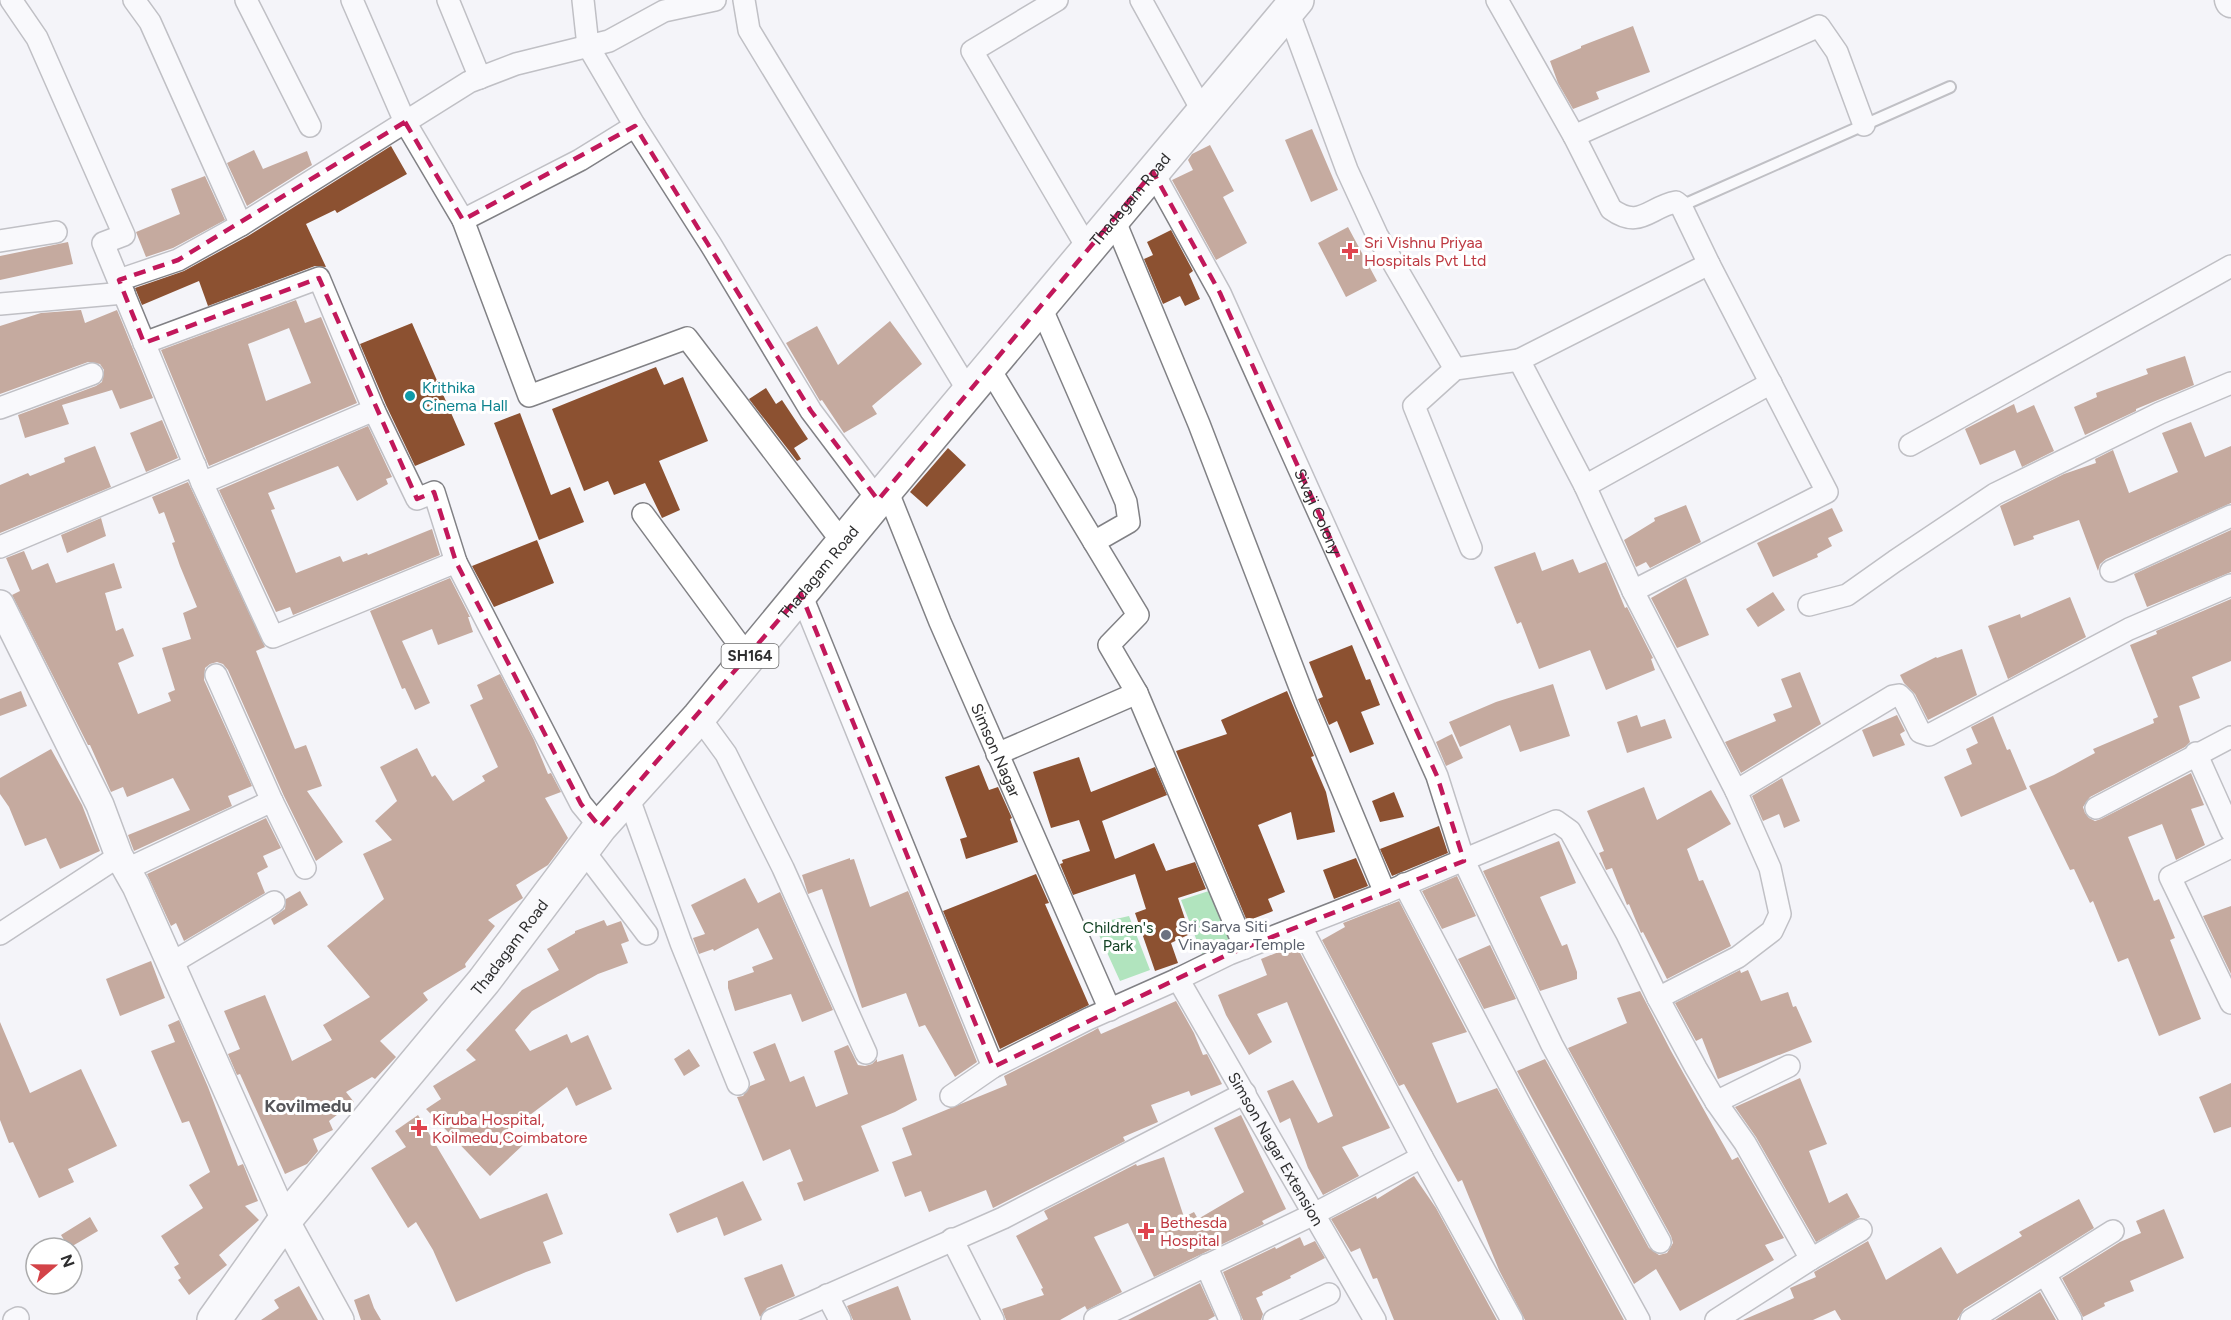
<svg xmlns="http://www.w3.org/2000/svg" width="2231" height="1320" font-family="Figtree,sans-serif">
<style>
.green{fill:#b1e4be}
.building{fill:#8c5131;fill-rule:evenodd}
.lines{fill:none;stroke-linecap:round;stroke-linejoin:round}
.service-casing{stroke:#818185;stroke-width:14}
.minor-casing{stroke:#818185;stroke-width:24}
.tertiary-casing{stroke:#818185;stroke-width:30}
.secondary-casing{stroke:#818185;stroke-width:33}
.primary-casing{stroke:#818185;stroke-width:36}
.service{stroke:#fff;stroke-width:10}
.minor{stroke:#fff;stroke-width:21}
.tertiary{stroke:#fff;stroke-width:27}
.secondary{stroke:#fff;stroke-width:30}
.primary{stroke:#fff;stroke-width:33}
.marked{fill:none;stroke:#c2185b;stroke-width:4.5;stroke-dasharray:12 8;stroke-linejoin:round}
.health-dot{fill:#e0444e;stroke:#fff;stroke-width:2}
.culture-dot{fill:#0f9aa8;stroke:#fff;stroke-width:2}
.worship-dot{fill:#6b7280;stroke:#fff;stroke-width:2}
.labels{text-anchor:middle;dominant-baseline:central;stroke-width:6;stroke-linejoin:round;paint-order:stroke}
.shield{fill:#fff;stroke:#6d6d6d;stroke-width:1.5}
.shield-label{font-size:15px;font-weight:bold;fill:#2e2e2f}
.street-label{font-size:16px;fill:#2e2e2f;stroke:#fff}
.health-label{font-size:16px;fill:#be3a42;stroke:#fff;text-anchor:start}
.culture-label{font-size:16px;fill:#0d838f;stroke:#fff;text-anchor:start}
.worship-label{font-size:16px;fill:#5b616d;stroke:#fff;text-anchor:start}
.park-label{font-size:16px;fill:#144325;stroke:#fff}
.neighbourhood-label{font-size:18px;font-weight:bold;fill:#555559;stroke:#fff}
</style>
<rect width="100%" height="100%" fill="#f4f4f9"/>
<path class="green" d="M1215,889L1237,943L1202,954L1181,900Z
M1129,916L1150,970L1120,981L1094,924Z"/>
<path class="building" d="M1633,26L1650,72L1596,92L1599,99L1573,109L1558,83L1550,61L1581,48V46Z
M1312,129L1338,190L1311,202L1285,140Z
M1210,145L1234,191L1223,197L1247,243L1216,260L1172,180L1193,170L1188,160L1192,154Z
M391,146L407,174L337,213L335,210L306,224L326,267L315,266L208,306L199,281L142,305L135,288L184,271L248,236Z
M254,150L263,169L307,151L312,165L247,206L227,163Z
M205,176L225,220L173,248L146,257L136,232L180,214L171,189Z
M1348,227L1377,281L1346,297L1318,243Z
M1171,230L1193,271L1189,274L1200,299L1185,306L1180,296L1163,304L1144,259L1153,255L1147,242Z
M68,242L73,264L0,280V256Z
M296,300L305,323L321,317L357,403L209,466L161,350ZM289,328L311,383L266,401L248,344Z
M81,310L85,323L117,310L153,398L120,409L112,390L62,405L69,424L25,438L18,415L96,386L102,382L104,370L100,364L88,362L0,394V326L41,313Z
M890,321L922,364L872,406L877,414L844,433L822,400L820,401L786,343L817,326L838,365Z
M412,323L465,445L415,466L386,405L360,344Z
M2185,356L2194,385L2136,409V411L2085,435L2074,407L2097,397L2096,393L2148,374L2146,369Z
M656,367L664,385L683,377L708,441L659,461L680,510L662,518L645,483L614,495L608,481L584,491L552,409Z
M766,388L776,404L782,400L808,439L794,448L801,459L797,461L749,399Z
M2014,404L2017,413L2034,405L2054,451L2022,467L2015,450L1980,465L1965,429Z
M520,413L551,495L570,487L584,522L539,540L494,423Z
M162,420L178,458L146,472L130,433Z
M2191,422L2205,457L2231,446V503L2106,559L2100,564L2098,571L2079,520L2033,536L2034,539L2014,546L2000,506L2064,474L2096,463L2095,459L2113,450L2129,493L2178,472L2162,433Z
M368,426L392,477L386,479L388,484L357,501L338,466L268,493L275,509L271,510L296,573L340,556L343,562L367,553L368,555L432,529L440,555L293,615L290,607L276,612L219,490Z
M95,446L111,487L0,533V485L28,473L30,476L65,462L64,458Z
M948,448L966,465L927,507L910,492Z
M188,482L265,647L256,651L295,749L306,745L322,786L307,791L343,842L316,861L284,796L228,670L223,664L217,662L210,664L205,668L204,680L252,786L228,796L232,806L134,851L128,835L190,810L173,778L127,797L123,787L111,792L90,745H88L12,595L20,591L6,558L24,551L32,570L48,563L56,583L114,563L122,588L105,593L116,631L123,628L134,656L118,663L138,714L171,701L168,693L175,690L162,648L191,639L183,613L197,607L180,566L172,543L175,542L164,512L159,514L152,497Z
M1686,505L1701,542L1650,568L1646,562L1636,567L1624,540L1655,521L1654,518Z
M1832,508L1843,531L1828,538L1832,546L1817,554L1818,557L1773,577L1757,543Z
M101,518L106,536L67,553L61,535Z
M2231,530V572L2147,607L2134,574Z
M537,540L554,583L494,607L472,566Z
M1535,552L1542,571L1573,559L1579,573L1606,562L1625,608L1627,607L1653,658L1651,659L1655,670L1606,690L1590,650L1539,669L1521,622L1517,624L1494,567Z
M450,578L470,617H468L473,632L438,645L432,629L402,641L430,703L415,710L405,688L402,689L370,611Z
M1686,578L1709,635L1677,648L1651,598Z
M1773,592L1785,610L1758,627L1746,609Z
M2070,597L2086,637L2008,679L1988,626L2020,614L2021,618Z
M2231,599V661L2192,677L2200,698L2179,706L2190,742L2185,747L2090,797L2083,807L2085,813L2089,818L2095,821L2101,819L2191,773L2204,805L2191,809L2205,845L2176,860L2162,824L2128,837L2154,901L2159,899L2175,938L2170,940L2201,1019L2159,1036L2128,958L2118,962L2093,901L2090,903L2074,869L2070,870L2029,786L2054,775L2095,753L2093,749L2154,723L2153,719L2158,717L2130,645L2157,634L2156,631Z
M1352,645L1366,680L1370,679L1380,705L1361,712L1374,744L1350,753L1337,721L1329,725L1318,699L1323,697L1309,662Z
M1962,649L1977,695L1928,720L1915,694L1904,683L1900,675L1936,657L1937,658Z
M1800,672L1821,724L1741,773L1725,742L1776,721L1773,714L1792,707L1781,679Z
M500,674L534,740L548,774L551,773L561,792L545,798L568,838L548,865L516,885L523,898L488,920L495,926L465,964L466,967L423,993L428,1000L380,1041L396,1057L375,1079L372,1077L346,1092L354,1102L329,1121L333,1130L313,1139L318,1151L307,1164L285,1174L240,1074L237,1075L228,1054L240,1049L224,1011L265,995L292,1061L332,1040L323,1025L370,997L327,946L384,899L363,854L392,840L375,821L397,801L380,767L417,748L432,777L435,775L453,801L485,781L482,776L498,767L470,705L483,699L477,685Z
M1553,684L1570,736L1520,752L1510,725L1460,747L1449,722L1496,702Z
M21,691L27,706L0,716V699Z
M1287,691L1314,756L1311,757L1326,792L1335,832L1297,840L1291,812L1258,825L1285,892L1268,899L1273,911L1247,921L1176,751L1227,734L1221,720Z
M1637,715L1641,727L1665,719L1672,738L1627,753L1617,722Z
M1897,715L1905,731L1900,734L1905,745L1873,757L1862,730Z
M1993,716L2007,750L2010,749L2027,789L1961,817L1944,777L1972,764L1966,749L1978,743L1971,727Z
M1452,734L1463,758L1446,766L1436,742Z
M51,749L82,805L100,851L60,869L46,838L25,846L9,807L0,794V778Z
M1079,757L1091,792L1155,767L1167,795L1102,821L1115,859L1154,843L1166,871L1195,862L1206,889L1178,898L1190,934L1171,943L1178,963L1155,971L1135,913L1146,909L1135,874L1073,895L1060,864L1063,863L1062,860L1090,851L1079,820L1051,828L1033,772Z
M979,765L989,790L998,787L1012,818L1010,819L1018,842L966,859L960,839L967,837L945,777Z
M1782,778L1800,821L1784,828L1779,814L1763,821L1752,796Z
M1644,787L1657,820L1711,790L1731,824L1687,849L1699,881L1703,880L1731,946L1667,979L1643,932L1641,933L1629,904L1627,905L1612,868L1606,870L1599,853L1604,851L1587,811Z
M1394,792L1404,817L1380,822L1372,801Z
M266,818L281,848L263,856L268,867L257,873L265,893L184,941L176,923L171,926L147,874Z
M1439,826L1448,853L1392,876L1380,849Z
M1559,841L1576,883L1540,897L1562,946L1567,944L1577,972V979L1540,991L1483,871Z
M850,858V860L854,859L870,907L908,891L977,1062L955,1077L925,1025L919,1027L906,993L862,1008L822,889L808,894L802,875Z
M1356,858L1368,886L1334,899L1323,870Z
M1036,874L1049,903L1045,904L1089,1005L1000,1049L943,911Z
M1457,876L1476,916L1442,929L1422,891Z
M745,878L758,903L780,892L833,1010L802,1022L791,994L735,1011L728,988V981L754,972L752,967L773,959L758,928L714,951L713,949L699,954L693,938L705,934L691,905Z
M300,891L308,905L274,925L271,919L285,909L286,899Z
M1399,901L1467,1032L1432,1043L1457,1103L1497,1088L1624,1320H1525L1499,1270L1462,1180L1458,1182L1404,1084L1399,1086L1322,940L1345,927L1343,923Z
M2231,906V974L2203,916Z
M604,920L607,926L621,921L629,941L621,944L628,963L598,974L532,1011L515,1030L530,1051L567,1034L571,1043L588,1035L612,1089L576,1106L567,1087L510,1130L524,1144L490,1176L426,1109L441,1099L433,1086L476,1060L466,1050L522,990L559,970L547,949L575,933V931Z
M1296,945L1390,1128L1342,1147L1359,1176L1323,1195L1308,1168L1290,1118L1280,1123L1267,1091L1293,1080L1318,1123L1333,1116L1287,1002L1257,1014L1272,1042L1249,1055L1226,1015L1218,995L1267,975L1261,959Z
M1490,945L1516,999L1484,1009L1458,959Z
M151,961L165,998L120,1016L106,979Z
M1740,970L1741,973L1748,970L1761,1001L1788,992L1793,1007L1796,1006L1812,1042L1718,1079L1702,1038L1696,1041L1675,1003Z
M1640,991L1671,1051L1732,1160L1738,1157L1784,1238L1765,1245L1774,1260L1680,1311L1656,1269L1634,1284L1517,1071L1545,1059L1649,1248L1659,1255L1667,1253L1673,1243L1671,1236L1568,1048L1627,1023L1617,998Z
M1176,1001L1194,1033L1203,1055L1207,1054L1222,1084L1191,1096L1189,1091L1151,1105L1158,1122L1123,1137L1125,1141L993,1208L986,1190L929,1212L921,1191L905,1197L892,1162L912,1155L902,1128L1007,1085L1004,1076L1093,1031L1098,1028L1101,1034Z
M179,1020L208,1087L238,1166L243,1164L258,1201L245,1206L259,1220L219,1255L227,1265L189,1295L178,1280L181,1278L174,1267L179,1264L161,1236L203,1208L189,1185L210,1172L189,1121L182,1123L151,1051L175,1042L168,1025Z
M0,1022L30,1093L81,1069L117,1146L68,1169L74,1182L39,1198L13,1142L9,1143L0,1120Z
M775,1043L790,1082L804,1076L816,1107L848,1094L834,1051L848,1045L858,1065L865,1066L872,1064L877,1059V1062L903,1054L917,1100L895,1112L861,1126L879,1171L804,1201L797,1183L803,1181L790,1149L763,1161L737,1097L743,1096L750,1086L765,1080L753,1052Z
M689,1049L700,1066L684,1076L674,1059Z
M1800,1078L1827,1144L1809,1151L1829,1203L1847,1193L1860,1217L1816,1242L1756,1137L1735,1107Z
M2231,1083V1127L2214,1133L2199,1097Z
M418,1115L480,1219L547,1193L563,1234L543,1242L551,1263L526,1272L456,1302L433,1250L416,1222L408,1228L371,1168L406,1147L395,1131Z
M1241,1115L1286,1209L1262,1221L1264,1224L1154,1277L1128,1223L1094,1237L1122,1292L1087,1310L1085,1306L1060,1320H1006L1002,1309L1044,1295L1041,1289L1043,1288L1016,1236L1048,1219L1044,1211L1136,1164L1137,1166L1164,1157L1184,1217L1194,1212L1198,1219L1244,1192L1214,1128Z
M1414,1176L1436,1208L1497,1320H1394L1377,1278L1373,1279L1360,1248L1351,1252L1331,1219L1376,1196L1377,1199Z
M743,1181L762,1220L724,1236L717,1217L677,1233L669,1214Z
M2079,1199L2094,1228L1964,1309L1957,1320H1841L1835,1310L1813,1320H1743L1794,1298L1790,1288L1816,1277L1814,1272L1868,1241L1886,1280L1941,1247L1957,1274L2022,1236L2019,1232Z
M2164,1209L2184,1258L2130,1281L2134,1291L2104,1303L2105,1306L2083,1317L2062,1278L2120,1242L2141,1233L2136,1221Z
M90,1217L98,1231L69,1248L61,1235Z
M1300,1237L1304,1246L1315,1241L1325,1258L1290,1276L1291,1278L1262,1292L1263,1295L1256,1298L1263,1314L1261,1320H1243L1223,1272L1275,1247L1276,1249Z
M782,1264L795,1296L767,1308L760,1317L744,1278Z
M1200,1283L1215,1316L1208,1320H1128Z
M299,1286L318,1320H261L279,1308L274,1300Z
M898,1286L911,1320H853L847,1306Z
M2040,1292L2056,1320H1995Z
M369,1294L374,1308L381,1320H361L354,1300Z"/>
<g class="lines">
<g class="service-casing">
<path id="service" d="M1681,206L1950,87"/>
</g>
<g class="minor-casing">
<g id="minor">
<path d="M11,0L37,38L124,235L103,243L202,483L273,637L456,562L581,804L600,827"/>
<path d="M134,0L150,22L241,225"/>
<path d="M246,0L310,126"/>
<path d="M352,0L405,122L463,220"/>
<path d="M448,0L480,78"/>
<path d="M583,0L588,46L635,126L711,245L811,411L878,500"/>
<path d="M744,0L749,30L969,392"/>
<path d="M1057,0L972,51L1088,249"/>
<path d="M1141,0L1203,112"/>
<path d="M1497,0L1574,136L1611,209C1640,230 1649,207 1676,202L1681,206L1709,264L1519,360L1585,486L1633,591L1736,791L1770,868L1780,914L1772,931L1738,957L1658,998"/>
<path d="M1288,11L1347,170L1377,235L1455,369"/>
<path d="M635,126L580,160L463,220L529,396L687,338L843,543"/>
<path d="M1574,136L1819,26L1837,52L1864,125"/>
<path id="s1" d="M1153,172L1220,293L1437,776L1464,861L1552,1045L1660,1242"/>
<path d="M1114,219L1199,424L1306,703L1385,893"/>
<path d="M0,241L56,232"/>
<path d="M119,280L178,260L241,225L469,82L516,64L609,41L664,11L715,0"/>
<path d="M0,304L124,293"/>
<path d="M1041,307L1126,502L1129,522L1094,542"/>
<path d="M144,343L319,278L374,410L417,499L434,492L456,562"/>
<path d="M989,368L1138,615L1109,645L1137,693L1245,948"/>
<path d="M0,408L92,374"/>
<path d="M1910,445L2231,266"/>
<path d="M202,483L374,410"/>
<path d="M1585,486L1771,383"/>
<path id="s2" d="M887,490L940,622L1110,1010"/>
<path d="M643,514L749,658"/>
<path d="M0,547L195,465"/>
<path d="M1471,548L1414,406L1455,369L1519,360"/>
<path d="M2111,571L2231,516"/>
<path d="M1633,591L1827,492L1709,264"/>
<path d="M801,594L993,1067"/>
<path d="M1809,605L1847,595L1895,561L1995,494L2160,413L2231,383"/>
<path d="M216,675L272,801L305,868"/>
<path d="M699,717L726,754L783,868L866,1053"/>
<path d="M2196,753L2231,831"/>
<path d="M997,754L1137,693"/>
<path d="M1736,791L1893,696L1899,695L1904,700L1920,732L1929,735L2129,629L2231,585"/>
<path d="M628,796L681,943L738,1084"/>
<path d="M2096,808L2231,737"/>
<path d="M2231,847L2170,877L2231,1003"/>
<path d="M583,850L647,934"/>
<path d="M127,869L272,801"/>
<path d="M1404,884L1524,1112L1639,1320"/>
<path d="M1301,927L1422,1157L1512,1320"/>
<path d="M0,934L119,856"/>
<path d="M170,964L274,902"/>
<path id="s3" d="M1178,979L1375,1320"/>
<path d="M951,1096L993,1067L1088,1019L1178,979L1229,954L1385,893L1556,821L1570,831L1627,934L1658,998L1696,1068L1716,1102L1745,1143L1811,1259L1861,1230"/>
<path d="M1716,1102L1789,1066"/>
<path d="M952,1239L993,1320"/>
<path d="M1206,1265L1230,1320"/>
<path d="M2045,1274L2071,1320"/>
<path d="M827,1295L840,1320"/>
<path d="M1095,1319L1314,1214L1422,1157"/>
<path d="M14,1320L18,1318"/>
<path d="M772,1320L1003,1218L1245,1093"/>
<path d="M1274,1320L1329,1294"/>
<path d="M1716,1320L1811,1259"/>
<path d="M1971,1320L2113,1231"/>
</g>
</g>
<g class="tertiary-casing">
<path id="tertiary" d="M0,604L100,805L119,856L136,886L285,1220L340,1320"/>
</g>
<g class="secondary-casing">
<path id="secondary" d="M2230,0L2231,2"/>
</g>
<g class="primary-casing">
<g id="primary">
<path id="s4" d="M214,1320L285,1220L484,981L600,827L699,717L878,500L1297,0"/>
</g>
</g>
<use href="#service" class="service"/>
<use href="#minor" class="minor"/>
<use href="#tertiary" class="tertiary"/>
<use href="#secondary" class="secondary"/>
<use href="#primary" class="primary"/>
</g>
<path d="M0 0H2231V1320H0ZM405,122L463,220L635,126L811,411L878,500L1153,172L1220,293L1437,776L1464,861L1229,954L993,1067L801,594L600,827L581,804L456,562L434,492L417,499L319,278L144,343L119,280L178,260Z" fill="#f4f4f9" fill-opacity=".55" fill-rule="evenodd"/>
<path class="marked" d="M405,122L463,220L635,126L811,411L878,500L1153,172L1220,293L1437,776L1464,861L1229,954L993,1067L801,594L600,827L581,804L456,562L434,492L417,499L319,278L144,343L119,280L178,260Z"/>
<g class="health-dot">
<path d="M1347 242h6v6h6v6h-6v6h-6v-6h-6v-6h6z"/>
<path d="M416 1119h6v6h6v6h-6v6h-6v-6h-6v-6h6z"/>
<path d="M1143 1222h6v6h6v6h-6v6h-6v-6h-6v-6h6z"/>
</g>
<circle class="culture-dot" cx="410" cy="396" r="6"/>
<circle class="worship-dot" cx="1166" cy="935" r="6"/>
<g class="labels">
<rect class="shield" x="721.5" y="644" width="57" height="24" rx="4.5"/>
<g class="shield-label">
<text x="750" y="656">SH164</text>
</g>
<g class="street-label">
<text stroke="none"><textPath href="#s4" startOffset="1448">Thadagam Road</textPath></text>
<text stroke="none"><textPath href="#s1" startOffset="378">Sivaji Colony</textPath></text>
<text stroke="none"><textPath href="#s4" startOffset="962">Thadagam Road</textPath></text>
<text stroke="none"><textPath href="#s2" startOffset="282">Simson Nagar</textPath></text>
<text stroke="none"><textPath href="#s4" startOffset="476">Thadagam Road</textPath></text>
<text stroke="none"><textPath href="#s3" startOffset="196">Simson Nagar Extension</textPath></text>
</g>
<g class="health-label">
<text x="1364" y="242">Sri Vishnu Priyaa<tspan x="1364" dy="18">Hospitals Pvt Ltd</tspan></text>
<text x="432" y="1119">Kiruba Hospital,<tspan x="432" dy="18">Koilmedu,Coimbatore</tspan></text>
<text x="1160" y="1222">Bethesda<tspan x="1160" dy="18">Hospital</tspan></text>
</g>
<g class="culture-label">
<text x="422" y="387">Krithika<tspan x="422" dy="18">Cinema Hall</tspan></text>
</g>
<g class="worship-label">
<text x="1178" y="926">Sri Sarva Siti<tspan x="1178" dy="18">Vinayagar Temple</tspan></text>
</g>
<g class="park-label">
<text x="1118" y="927">Children's<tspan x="1118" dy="18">Park</tspan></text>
</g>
<g class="neighbourhood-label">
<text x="308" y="1106">Kovilmedu</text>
</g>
</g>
<g transform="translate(54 1266) rotate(70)"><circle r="28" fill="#ffffff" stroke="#ababac" stroke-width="1.5"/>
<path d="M0-4.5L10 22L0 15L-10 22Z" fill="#d34348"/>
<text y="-9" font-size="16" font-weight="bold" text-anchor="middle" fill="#2e2e2f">N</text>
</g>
</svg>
